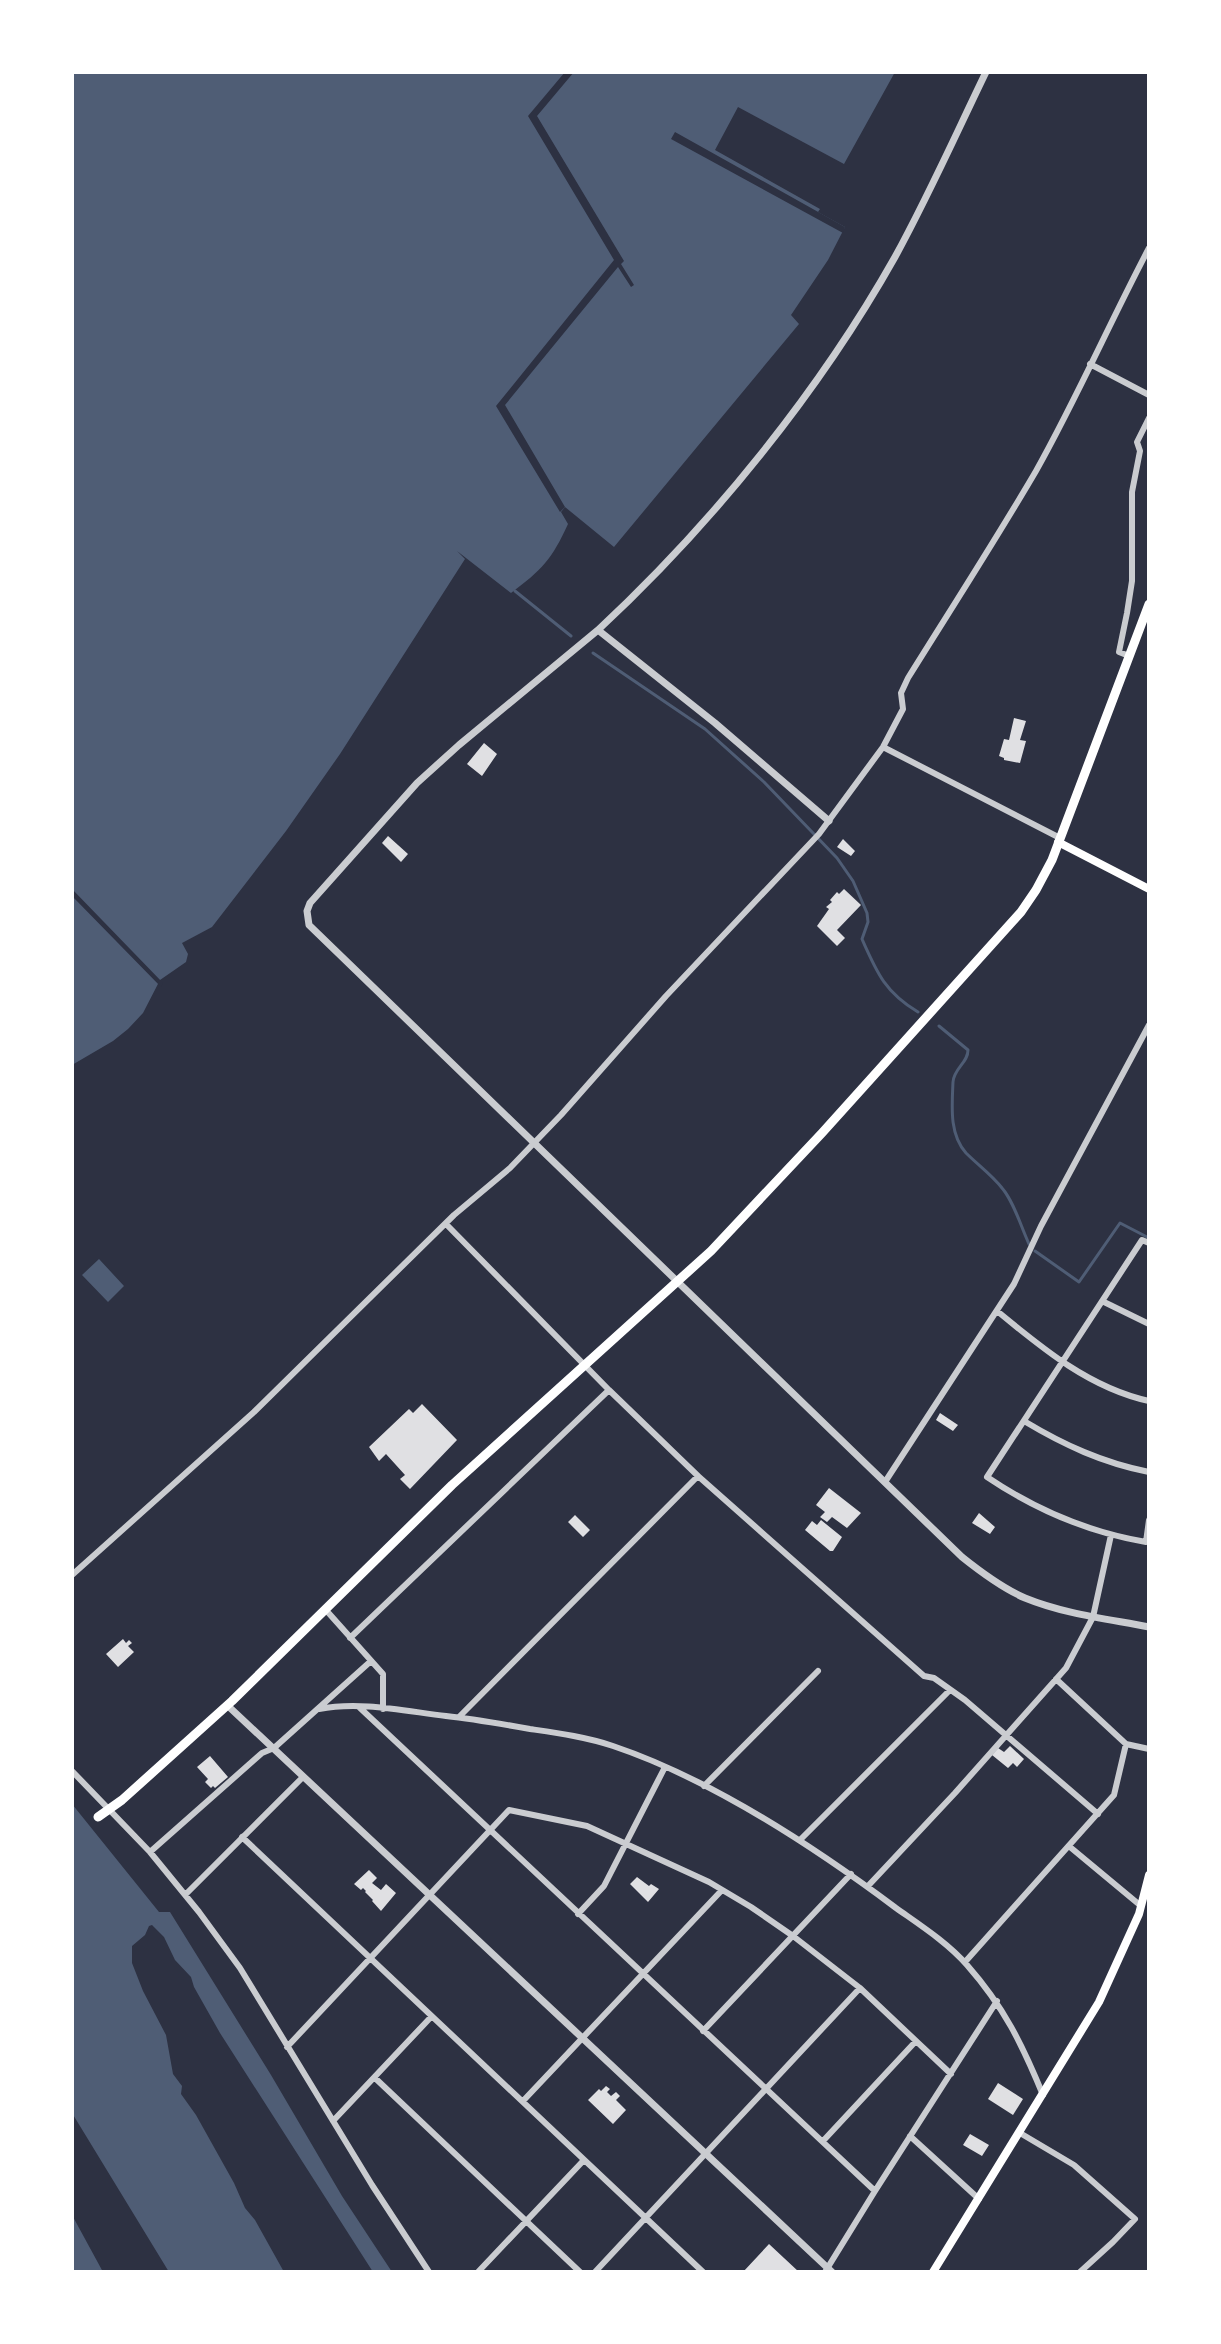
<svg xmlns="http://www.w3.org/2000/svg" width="1221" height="2344" font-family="Raleway,sans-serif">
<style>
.water{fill:#4f5d75}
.pier{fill:#2d3142}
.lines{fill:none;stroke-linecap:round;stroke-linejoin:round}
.stream{stroke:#4f5d75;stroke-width:3}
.building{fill:#e0e0e3}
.minor{stroke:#caccd0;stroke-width:6}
.tertiary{stroke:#caccd0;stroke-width:7}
.secondary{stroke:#fff;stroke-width:8}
.trunk{stroke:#fff;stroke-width:9}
</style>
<rect width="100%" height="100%" fill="#2d3142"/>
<path class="water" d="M72,72H895L844,164L738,107L715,150L820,209L818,212L845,227L828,260L791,315L799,324L614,547L565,507L561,512L568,524C552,559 542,570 511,593L457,551L465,559L340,754L286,831L212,927L182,943L188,954L186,962L160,980L143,1013L128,1029L113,1041L72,1065Z
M99,1259L124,1286L108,1302L82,1275Z
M72,1804L159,1912H170L271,2075L342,2196L392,2272H373L220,2033L194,1987L191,1977L175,1960L164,1937L152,1925L149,1926L145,1935L132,1946V1963L143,1991L166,2035L173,2074L182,2086L181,2094L196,2115L234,2183L245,2208L255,2220L284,2272H169L72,2113Z
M72,2215L103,2272H72Z"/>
<path class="pier" d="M565,72H574L537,116L624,261L621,264L634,285L631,287L618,267L505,405L565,507L560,512L496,406L614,260L528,116Z
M675,132L845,227L843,233L671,139Z
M72,889L163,983L161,987L72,896Z"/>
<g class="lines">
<path class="stream" d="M515,591L571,636
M593,653L705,729L764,782L837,858L853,881L867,913L868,922L862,939C877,973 885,992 918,1012
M939,1026L968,1050C968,1063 954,1068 953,1082C952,1106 949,1134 966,1153C978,1165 992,1175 1002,1188C1014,1202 1021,1227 1029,1244
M1035,1251L1079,1282L1120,1223L1149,1238"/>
</g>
<path class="building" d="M1014,718L1026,721L1020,740L1026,741L1020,763L1004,760V758L999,756L1004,739L1009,740Z
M484,743L497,754L482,776L467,764Z
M388,836L408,854L401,862L382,843Z
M843,839L855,851L851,856L837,847Z
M844,889L861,905L837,930L845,938L837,946L817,926L829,909L826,907L832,902L830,900L837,892L839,894Z
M422,1404L457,1440L410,1489L400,1479L405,1475L386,1454L379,1461L369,1447L409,1409L413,1413Z
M940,1413L958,1425L953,1431L936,1420Z
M829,1488L861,1513L847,1528L832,1517L827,1522L820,1517L825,1512L816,1505Z
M979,1513L995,1527L990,1534L972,1523Z
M575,1515L590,1530L583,1537L568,1522Z
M821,1520L842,1537L833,1551H830L805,1530L812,1521L817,1525Z
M123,1639L126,1643L129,1640L132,1643L128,1646L134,1652L118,1667L106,1654Z
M1010,1746L1024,1759L1017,1767L1013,1763L1008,1768L992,1755L998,1748L1004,1752Z
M210,1756L228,1777L215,1788L213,1786L211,1788L205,1782L208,1779L197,1767Z
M369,1870L377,1878L372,1883L381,1890L386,1884L396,1893L381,1911L372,1901L373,1900L365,1892L366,1891L363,1888L361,1890L354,1884Z
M637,1877L649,1886L651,1884L659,1889L648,1902L630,1884Z
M998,2083L1023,2099L1013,2115L988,2099Z
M606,2086L610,2089L607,2092L611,2096L616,2092L620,2096L616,2100L626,2110L613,2124L588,2100L599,2089L601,2091Z
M970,2134L989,2145L982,2156L963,2145Z
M769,2244L799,2272H743Z"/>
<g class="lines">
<path class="minor" d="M1090,364L1149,395
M1129,656L1119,652L1127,613L1132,581V492L1140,451L1137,442L1149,418
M883,747L1060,838
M446,1224L609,1390L698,1476L924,1676L934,1678L965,1700L1098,1814
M1149,1243L1142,1240L987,1477C1036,1510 1087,1532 1146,1542L1149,1520
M1102,1301L1149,1324
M997,1311C1043,1349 1090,1388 1149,1401
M1024,1421C1064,1445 1103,1463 1149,1472
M885,1482L1014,1284L1041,1226L1149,1025
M72,1575L254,1412L454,1215L510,1168L561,1115L666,996L819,834L883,747L903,709L901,693L908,678C951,609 995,541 1036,471C1077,398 1110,322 1149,248
M325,1609L383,1674V1709
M350,1638L609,1390
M359,1707L875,2191
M319,1709C360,1701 404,1711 446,1716C474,1719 502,1724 530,1729C557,1733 586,1737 613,1746C711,1779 813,1846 896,1908C920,1925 948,1943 967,1965C1004,2007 1022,2044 1043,2095
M459,1717L698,1476
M1126,1744L1149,1749
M72,1771L150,1852L199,1912L240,1968L372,2185L429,2272
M704,1786L818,1671
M242,1837L703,2272
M800,1840L950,1690
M1070,1847L1141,1906
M150,1852L262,1753L274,1748L371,1661
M868,1886L955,1793L1066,1668L1093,1617L1111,1535
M185,1895L303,1777
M578,1914L604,1886L665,1767
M965,1962L1114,1795L1126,1744L1056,1679
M703,2031L851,1874
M287,2047L509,1810L587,1826L709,1882L751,1907L793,1936L860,1988L951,2074
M375,2078L580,2272
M523,2101L722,1890
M333,2121L431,2017
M1020,2133L1074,2165L1135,2219L1113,2242L1080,2272
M910,2136L979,2199
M823,2141L916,2041
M478,2272L584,2160
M595,2272L860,1988
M825,2272L875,2191L997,2001"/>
<path class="tertiary" d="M598,630L459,745L417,783L310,903L307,911L309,925L962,1557C982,1573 1002,1588 1025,1598C1064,1614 1108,1619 1149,1627
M829,821L715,723L598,630C712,524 819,392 895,257C928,197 956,134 986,72
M227,1705L832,2272"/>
<path class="secondary" d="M1058,842L1149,889
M933,2272L1099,2002L1139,1914L1149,1875"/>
<path class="trunk" d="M98,1817L122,1800L232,1701L452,1485L711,1251L822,1133L1021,912L1036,890L1052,860L1149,604"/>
</g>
<rect width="1221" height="2344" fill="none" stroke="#ffffff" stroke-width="148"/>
</svg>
